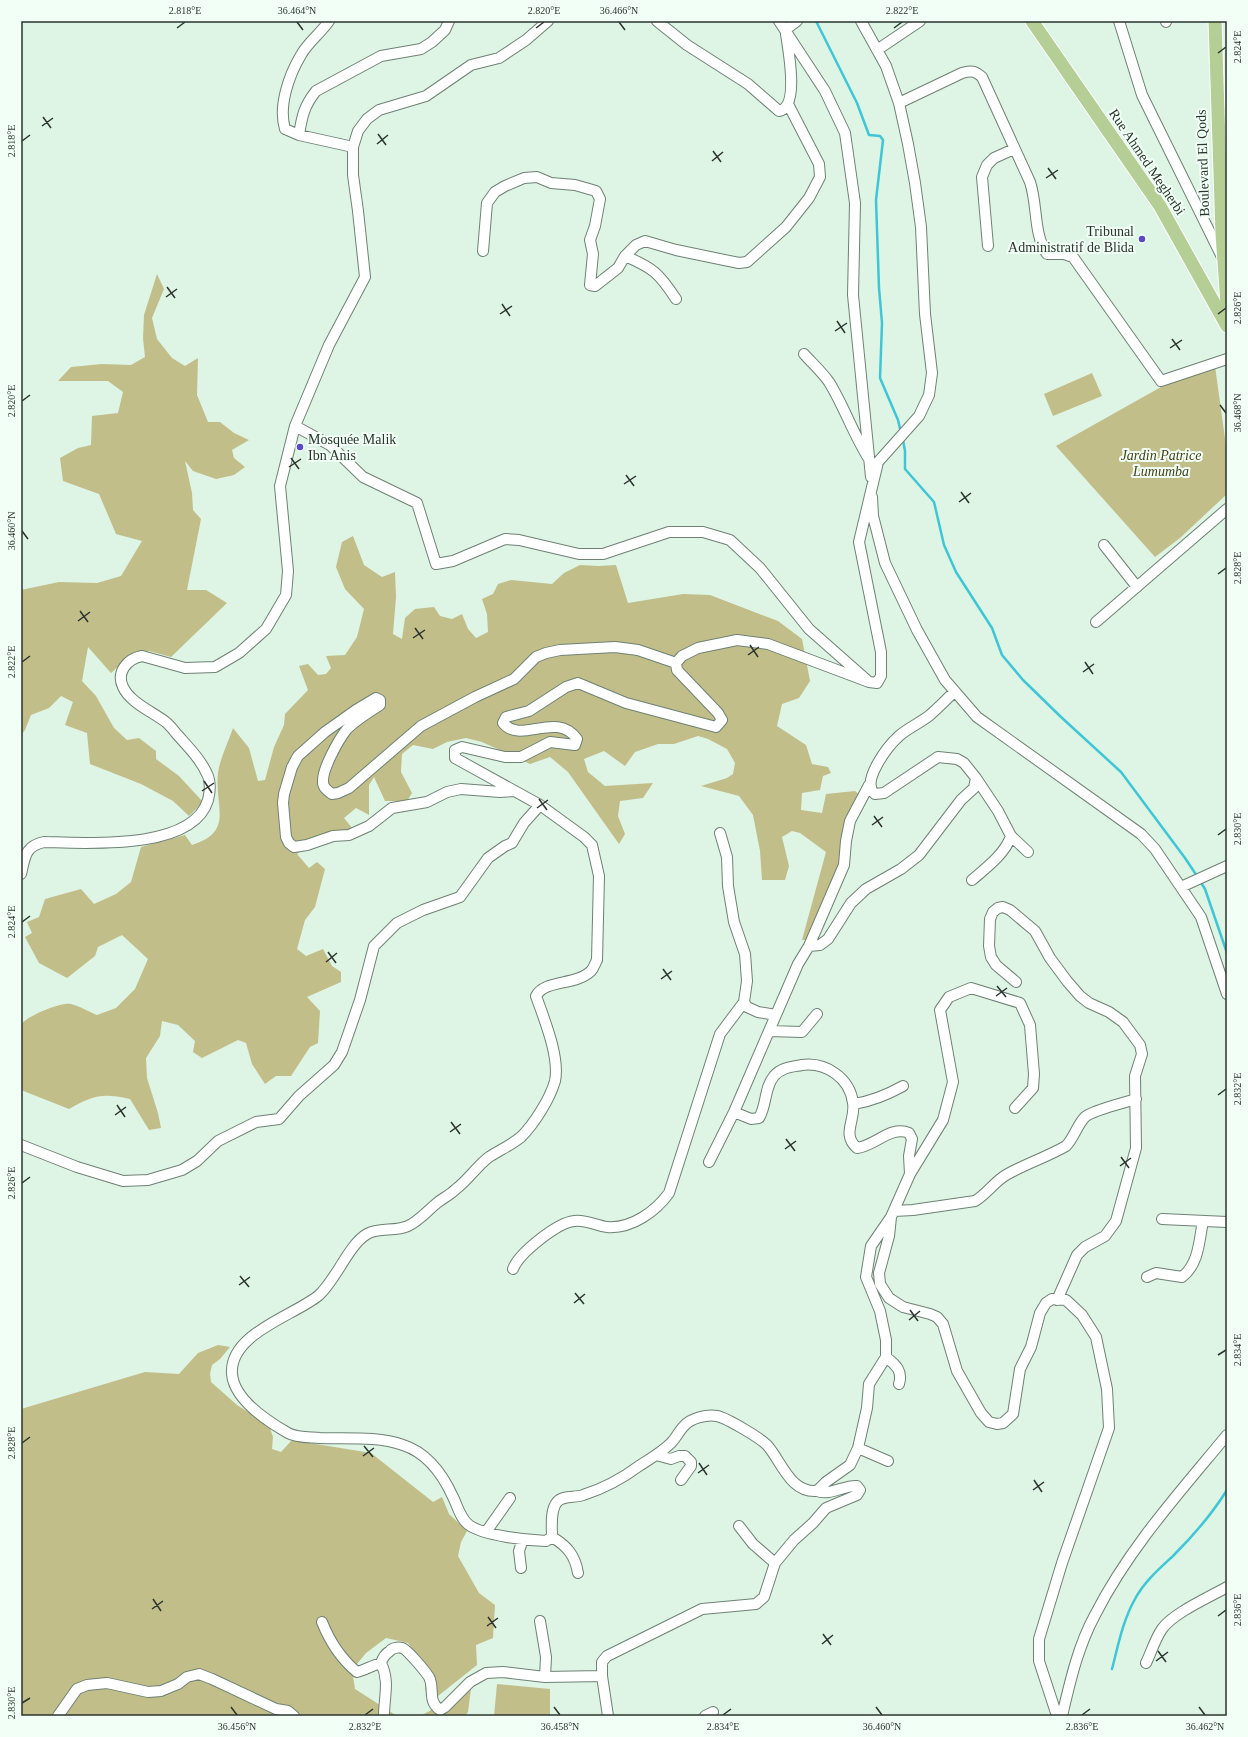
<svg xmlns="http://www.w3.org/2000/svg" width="1248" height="1737" font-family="Georgia,serif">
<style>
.green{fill:#c2be89}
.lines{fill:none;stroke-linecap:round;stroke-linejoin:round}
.stream{stroke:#3ec6d6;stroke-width:2.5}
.minor-casing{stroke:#6e8274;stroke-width:12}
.major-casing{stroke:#fff;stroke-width:15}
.minor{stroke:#fff;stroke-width:10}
.major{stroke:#b5ce95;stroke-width:13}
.ticks{fill:none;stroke:#2b342e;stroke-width:1.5}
.poi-dot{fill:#5b49c2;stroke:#f2fff6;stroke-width:1.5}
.labels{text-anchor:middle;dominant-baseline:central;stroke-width:4;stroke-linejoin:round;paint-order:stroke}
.street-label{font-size:14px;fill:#2b342e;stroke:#f2fff6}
.poi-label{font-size:14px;fill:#2b342e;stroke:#f2fff6;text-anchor:end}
.park-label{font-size:14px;font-style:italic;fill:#46421b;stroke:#f2fff6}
.neatline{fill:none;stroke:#2b342e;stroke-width:1.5}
.ticks-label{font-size:10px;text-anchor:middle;fill:#2b342e}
</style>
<rect width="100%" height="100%" fill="#def4e5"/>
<path class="green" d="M157,274L164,289L152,318L157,339L172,358L185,366L198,358L197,395L208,422H220L234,433L249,440L232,450L234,458L245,467L234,475L216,479L193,471L185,461L192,493L193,510L201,519L187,590H206L227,603L171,657L149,651L134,652L111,673L88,647L82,681L96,696L114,728L127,740L139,738L156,751V759L179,776L203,802L189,816L173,801L141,784L90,764L87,733L65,725L73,702L61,696L49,708L31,715L25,730L21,735V590L59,582L97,583L121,576L142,541L116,534L99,494L63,481L60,458L78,448L91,445L92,416L118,413L123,392L108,381H58L71,367L102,364L131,365L145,357L143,338L144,315Z
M1215,366L1227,453V494L1180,538L1155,557L1056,446L1161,387Z
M1092,373L1102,396L1053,416L1044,394Z
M353,536L364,565L382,577L395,572L396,597L393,634L402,639L405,618L415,609L434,607L440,616L452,619L462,614L468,629L476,638L488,632L487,614L482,599L493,594L498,584L511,580L552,584L564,573L580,565L599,566L616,565L628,603L683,594L710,595L778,621L802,639L810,681L799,698L782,704L777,726L806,745L812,764L828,767L831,773L823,776L820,790L802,793L801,810L822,813L826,794L855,791L861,796L843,830L841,855L835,882L806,940H802L826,852L800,833L792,831L782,837L789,866L785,880H762L760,851L753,815L739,796L701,786L727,778L733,774L735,763L727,749L708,739L698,736L674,744H658L635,752L625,766L604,751L584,759L588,772L605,786L653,783L643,798L620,801L618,816L625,834L619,844L568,772L550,757L530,764L482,742L466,738L447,742L433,749L413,745L402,754L401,772L412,793L407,801H385L374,777L369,785V815L356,808L344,818L353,829L319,838L297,854L309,868L317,862L325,869L315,907L305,920L297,949L306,956L323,949L332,966L341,972V982L307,997L320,1011L318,1043L310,1047L291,1076H276L265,1084L252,1064L246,1043L238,1040L202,1058L193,1052L195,1041L178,1025L162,1021L160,1036L146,1058L147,1078L158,1113L161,1128L149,1130L130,1099C102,1093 94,1095 69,1109L21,1090V1024C28,1016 60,1002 71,1004C80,1006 89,1012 97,1015L116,1008L135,989L148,959L122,935L98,947L95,956L67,978L39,963L25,937L32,933L27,922L39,917L45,899L81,889L94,904L116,894L131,882L141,847L185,835L192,845C235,831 214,807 218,773C220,758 228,743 233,728L249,748L258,781L265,780L274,747L284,725L285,714L308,690L299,666L308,664L318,675L326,674L331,668L326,656L345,655L357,637L364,609L345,589L336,567L342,542Z
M218,1345L230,1347L220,1359L212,1365L210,1374L211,1382L237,1405L269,1425L273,1437L272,1449L281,1452L292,1440L371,1453L433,1502L442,1497L449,1514L467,1531L461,1542L458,1556L479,1593L495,1605L493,1638L476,1645L477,1665L433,1700L427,1696L425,1688L429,1675L408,1643L386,1638L366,1653L352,1670L355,1689L397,1716H21V1409L145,1372L179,1374L198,1353Z
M497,1684L550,1689V1716H494Z
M471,1689L468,1712L465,1716H420Z"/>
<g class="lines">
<path class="stream" d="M816,21L857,103L869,135L880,136L883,140L876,200L879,288L882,323L880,378L898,420L901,433
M903,440L905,451V469L934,502L944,545L956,572L992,628L1002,655L1023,680L1061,717L1121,772L1185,858L1197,876
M1200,881L1205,889L1227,953
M1112,1669C1118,1646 1123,1620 1135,1599C1144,1582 1159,1569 1173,1556C1193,1536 1212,1514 1227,1490"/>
<g class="minor-casing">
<path id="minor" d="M329,21C321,33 308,42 301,55C289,75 278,106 285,129L299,135L353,147
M657,21L687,45L748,84L779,111C800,107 788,49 786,34
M779,21L825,91L845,133L855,203L853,295L871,477
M1119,21L1142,95L1222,257
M1166,21V22
M785,30L797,21
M877,50L920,21
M899,103L962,73C971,70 975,71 982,77L1030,182C1038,206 1033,233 1047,254H1064L1073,257L1161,381L1227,359
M299,135C302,116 304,106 316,91L381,56L421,49L432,42L445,30L449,21
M988,246L982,177L987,165L994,158L1014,149
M483,251L487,203L495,192L505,186L524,178L537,177L551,183L575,185L596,191L600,199L595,226L590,240L593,254L590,285L595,286L618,268L625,256L636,245L645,241L676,250L739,263L747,262L786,227L809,198L820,177L819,164L788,104
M625,256C653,268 659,273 676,299
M804,354C812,363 822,372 829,382C844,406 853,434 869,459
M295,426L330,445L363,477L417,503L436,564L453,561L505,539L519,540L579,554H603L669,532H703L730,540L760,568L809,629L869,682L877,683L881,676V652L859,542L878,462L919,416L929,395L932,373L925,314L921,227L915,183L908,144L899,103L886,66L861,21
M872,497L873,516L885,563L917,630L945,680L977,717L1141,834L1155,849L1201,917L1227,994
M1104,545L1137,587
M1096,622L1227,509
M869,682L768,644L737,640L698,648L682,656L676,663L677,670L718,713L722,720L716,727L626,703L578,683L566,687L529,711L506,717L503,723C521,745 556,710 577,739L575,745L550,742L521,757H505L462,747L455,750V758L540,805L584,837L592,845L599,876L597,960C595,963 594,968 591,971C576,986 545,979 536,996C544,1019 560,1057 555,1081C550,1099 534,1124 521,1137C511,1145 500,1150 489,1157C477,1166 468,1180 456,1189C450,1195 443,1198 437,1203C427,1211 419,1221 408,1226C395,1232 379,1227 367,1234C349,1244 335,1282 318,1296C293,1316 229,1334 232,1374C234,1399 267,1421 288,1433C297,1438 309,1437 320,1438C347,1439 377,1436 403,1445C428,1453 443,1475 453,1497C458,1507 460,1518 469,1525C484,1536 527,1540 546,1541L552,1537C552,1527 550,1510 557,1502C563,1495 575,1498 583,1495C602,1489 623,1478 639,1466C650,1459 662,1452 671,1443C676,1438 679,1431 684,1426C691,1418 707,1414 717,1416C727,1418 760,1438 767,1445C782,1462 790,1493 817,1491L826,1482L850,1465L858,1448L867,1408L869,1384L886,1357V1340L880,1311L866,1277L871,1246L891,1217
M976,778L998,811L1011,836L1028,852
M513,791L500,792L461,789L447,792L427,802L392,808L369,826L349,835L333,836L307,845L294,847L289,843L286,837L283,803L284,794L292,767L298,756L325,732L356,710L376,698L380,700V705C369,712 356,720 347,729C339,739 322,769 323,782C323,788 328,791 332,794L338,793L349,788L421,726L475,697L514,679L536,657L546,653L560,650L615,647L638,650L676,663
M720,833L727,857L728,886L734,922L745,954L747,981L744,1002L747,1007L758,1012L776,1015
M21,874C25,857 25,846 44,842C86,843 193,851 208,800C210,792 211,784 208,776C201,759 187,746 175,732C173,729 170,726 167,723C155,713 130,703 123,687C116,672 127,659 142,656L185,668L215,667L239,653L266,629L286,595L288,571L280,486L295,426L329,345L365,277L358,211L353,175V147L358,131L367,119L379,110L426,96L471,65L499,58L526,40L548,21
M972,880C986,868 1005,854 1011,836
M1181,887L1227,866
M809,946L820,945L828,939L851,903L866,889L901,869L919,855L961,800L974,788L976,778L964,763L957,759L938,757L884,793L875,794C860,782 888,746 899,736C908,728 920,723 930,715C938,708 946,700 954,692
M1016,982L996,965L991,957L989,946L990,919L993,912L998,908L1003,907L1010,910L1035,931L1050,958L1067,981L1080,996L1089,1003L1109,1012L1123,1022L1140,1045L1142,1054L1135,1076L1136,1148L1116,1221L1105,1236L1085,1247L1077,1255L1057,1300
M769,1031L802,1032L817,1014
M854,1104C872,1101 887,1095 903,1086
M1015,1108L1033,1088L1034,1074L1030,1025L1020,1003L971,988L949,997L940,1010L953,1082L943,1120L910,1174L891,1217L889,1236L879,1273L880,1284L889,1298L903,1307L930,1314L937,1317L943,1324L957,1371L981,1413L989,1422L997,1424L1003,1423L1013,1414L1020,1369L1031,1347L1040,1313L1046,1303L1052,1299L1066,1300L1082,1315L1096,1337L1107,1389L1109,1428L1062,1563L1039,1639V1661L1057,1716
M734,1112L751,1119L759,1118C767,1105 764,1088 774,1076C782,1067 792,1067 802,1065C826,1062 850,1078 853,1103C856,1120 841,1134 857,1148C875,1146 891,1125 909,1133L912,1139L909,1156L910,1174
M21,1145L77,1167L123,1181L148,1180L182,1170L197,1161L218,1141L256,1122L279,1119L299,1096L334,1065L342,1052L360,1000L374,946L397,923L423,910L460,897L488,858L505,846L512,843L524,823L540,805
M709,1162L734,1112L798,964L809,946L844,865L846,841L850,821L869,785
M894,1211L913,1210L975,1201C987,1194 994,1182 1006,1175C1025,1164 1047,1157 1066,1146C1074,1138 1077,1125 1085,1117C1093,1110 1124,1103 1136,1099
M1162,1219L1227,1222
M513,1269C519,1253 557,1223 574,1221C585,1219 597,1226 607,1227C632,1229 656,1211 669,1193L720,1034L744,1002
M1147,1277L1156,1273L1182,1277C1199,1264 1199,1241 1203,1221
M886,1357C896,1365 903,1371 899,1384
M858,1448L888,1461
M656,1455L671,1459L679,1456H685L691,1462V1466L681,1480
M739,1526L753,1544L775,1563
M486,1532L510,1498
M552,1537C567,1546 575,1555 578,1573
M521,1568L519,1551L523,1539
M540,1621L546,1657L545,1677
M322,1622C330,1642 340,1658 357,1672C365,1670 373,1665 381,1663
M1146,1663C1151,1653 1155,1639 1162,1629C1173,1613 1210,1597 1227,1587
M602,1676L608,1716
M58,1716L77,1689L87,1685L107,1683L148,1692L161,1691L178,1684L187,1677L199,1674L212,1679L276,1709L288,1711L294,1716
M384,1716C384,1696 390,1682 381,1663C383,1657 385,1654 390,1651C392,1648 398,1647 402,1648C407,1649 425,1671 429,1677C435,1689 427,1701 440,1710L445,1707L470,1682L486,1673L503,1672L545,1677L602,1676V1662L607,1656L702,1609L756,1604L764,1597L775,1563L794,1540L813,1523L826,1508L857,1495L860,1490L857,1486C844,1485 830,1496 817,1491
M705,1716L713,1712
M1062,1716C1070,1682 1078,1646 1095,1615C1129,1548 1180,1492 1227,1435"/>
</g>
<g class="major-casing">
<path id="major" d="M1032,21L1160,206L1227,326
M1215,21L1222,234L1227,304"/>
</g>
<use href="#minor" class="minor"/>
<use href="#major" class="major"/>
</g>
<path class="ticks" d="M297,22L303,30M619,22L625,30M177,28L185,22M536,28L544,22M894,28L902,22M1218,53L1226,47M43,117L51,128M42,126L53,118M378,134L386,145M22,141L30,135M377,144L388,135M713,151L721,162M712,161L723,152M1048,168L1056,179M1046,178L1058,170M167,287L175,298M166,297L177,289M502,304L510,316M500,314L512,306M1218,314L1226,308M837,321L845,333M835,331L847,323M1172,339L1180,350M1170,348L1182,340M22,401L30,395M1220,405L1226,413M291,458L299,469M289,467L301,459M626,475L634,486M624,484L636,476M961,492L969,503M959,502L971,493M22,531L28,539M1218,574L1226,568M80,611L88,622M78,621L90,612M415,628L423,639M413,638L425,630M750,645L758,657M748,655L759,647M22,662L30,656M1085,662L1093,674M1083,672L1094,664M204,781L212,793M202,791L214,783M539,799L547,810M537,808L548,800M874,816L882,827M872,825L883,817M1218,835L1226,829M22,922L30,916M328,952L336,963M326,962L337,953M663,969L671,980M661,979L672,971M997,986L1006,997M996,996L1007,988M1218,1095L1226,1089M117,1105L125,1117M115,1115L126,1107M451,1122L460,1134M450,1132L461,1124M786,1139L795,1151M785,1149L796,1141M1121,1157L1129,1168M1120,1166L1131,1158M22,1183L30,1177M240,1276L249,1287M239,1285L250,1277M575,1293L584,1304M574,1303L585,1294M910,1310L918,1321M909,1320L920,1311M1218,1355L1226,1350M22,1443L30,1437M364,1446L373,1457M363,1456L374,1448M699,1463L707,1475M698,1473L709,1465M1034,1480L1042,1492M1033,1490L1044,1482M153,1599L161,1611M152,1609L163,1601M1218,1616L1226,1610M488,1617L496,1628M487,1626L498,1618M823,1634L831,1645M822,1644L833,1635M1158,1651L1166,1662M1156,1661L1168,1652M22,1703L30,1698M231,1707L237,1715M554,1707L560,1715M876,1707L882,1715M1199,1707L1205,1715M365,1715L373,1709M723,1715L731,1709M1082,1715L1090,1709"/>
<g class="poi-dot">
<circle cx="1142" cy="239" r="4"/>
<circle cx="300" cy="447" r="4"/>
</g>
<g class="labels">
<g class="street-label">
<text transform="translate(1147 162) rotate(56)">Rue Ahmed Megherbi</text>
<text transform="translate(1203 163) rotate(-92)">Boulevard El Qods</text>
</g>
<g class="poi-label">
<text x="1134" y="231">Tribunal<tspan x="1134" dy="16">Administratif de Blida</tspan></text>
<text x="308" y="439" text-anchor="start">Mosquée Malik<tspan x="308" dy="16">Ibn Anis</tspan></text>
</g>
<g class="park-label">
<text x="1161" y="455">Jardin Patrice<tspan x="1161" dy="16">Lumumba</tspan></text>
</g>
</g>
<rect width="1248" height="1737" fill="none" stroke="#f2fff6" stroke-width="44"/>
<rect x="22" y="22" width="1204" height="1693" class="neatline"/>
<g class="ticks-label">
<text x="185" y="14">2.818°E</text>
<text x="297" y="14">36.464°N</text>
<text x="544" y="14">2.820°E</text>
<text x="619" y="14">36.466°N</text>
<text x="902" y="14">2.822°E</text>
<text transform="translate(1237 47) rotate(-90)" y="4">2.824°E</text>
<text transform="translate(11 141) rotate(-90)" y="4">2.818°E</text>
<text transform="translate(1237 308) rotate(-90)" y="4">2.826°E</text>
<text transform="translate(11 401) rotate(-90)" y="4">2.820°E</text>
<text transform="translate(1237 413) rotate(-90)" y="4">36.468°N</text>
<text transform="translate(11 531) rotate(-90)" y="4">36.460°N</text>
<text transform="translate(1237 568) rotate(-90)" y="4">2.828°E</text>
<text transform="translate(11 662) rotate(-90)" y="4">2.822°E</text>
<text transform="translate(1237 829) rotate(-90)" y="4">2.830°E</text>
<text transform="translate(11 922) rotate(-90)" y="4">2.824°E</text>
<text transform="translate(1237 1089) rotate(-90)" y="4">2.832°E</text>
<text transform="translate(11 1183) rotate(-90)" y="4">2.826°E</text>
<text transform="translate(1237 1350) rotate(-90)" y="4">2.834°E</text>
<text transform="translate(11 1443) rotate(-90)" y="4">2.828°E</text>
<text transform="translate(1237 1610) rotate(-90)" y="4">2.836°E</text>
<text transform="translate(11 1703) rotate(-90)" y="4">2.830°E</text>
<text x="237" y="1730">36.456°N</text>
<text x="365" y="1730">2.832°E</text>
<text x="560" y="1730">36.458°N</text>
<text x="723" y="1730">2.834°E</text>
<text x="882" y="1730">36.460°N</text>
<text x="1082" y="1730">2.836°E</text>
<text x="1205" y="1730">36.462°N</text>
</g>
</svg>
